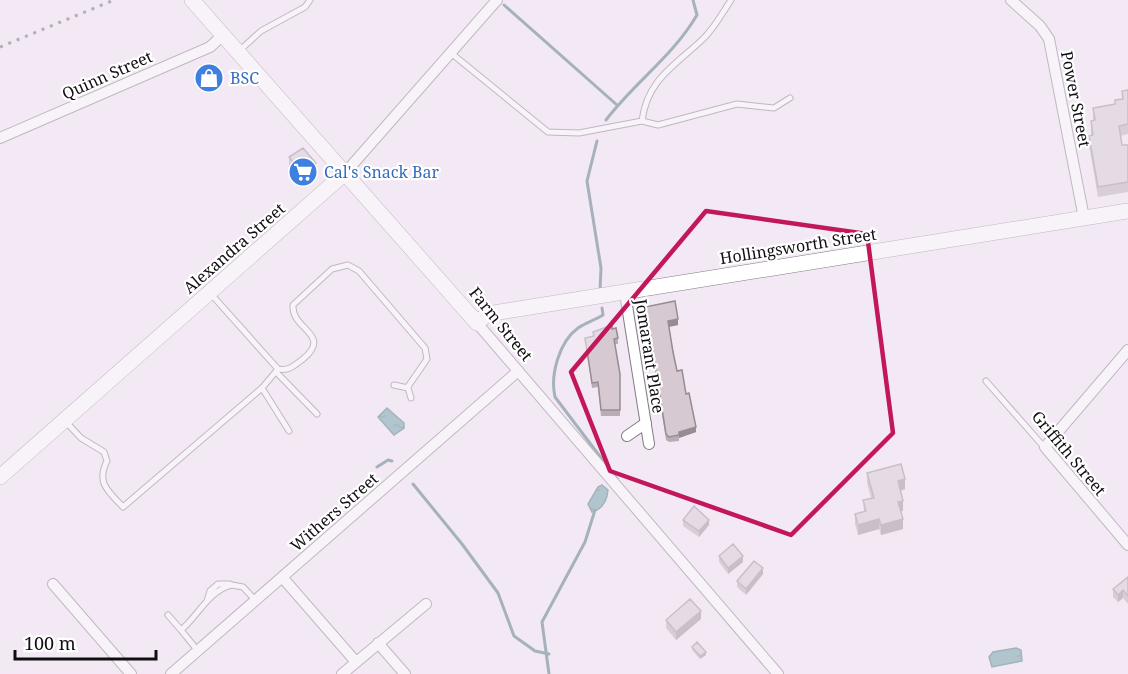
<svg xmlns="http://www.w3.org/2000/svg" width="1128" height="674" font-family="'Noto Serif',serif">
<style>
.water{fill:url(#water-ripples);stroke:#487075;stroke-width:1.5}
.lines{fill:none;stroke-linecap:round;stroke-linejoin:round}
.stream{stroke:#487075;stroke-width:3}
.lane-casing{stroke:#837b85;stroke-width:7}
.street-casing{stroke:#837b85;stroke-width:12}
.secondary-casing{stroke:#837b85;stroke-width:16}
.lane{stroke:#fff;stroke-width:5}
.street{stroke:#fff;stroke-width:10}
.secondary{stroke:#fff;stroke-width:15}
.rail{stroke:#6b656c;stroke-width:3;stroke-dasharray:3 6;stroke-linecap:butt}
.wall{fill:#b8adb4}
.shaded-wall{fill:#968d92}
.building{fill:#d6c9d1;stroke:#968d92;stroke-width:1.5}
.marked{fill:none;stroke:#c2185b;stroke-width:4.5;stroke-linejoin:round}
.labels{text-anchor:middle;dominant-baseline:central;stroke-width:4.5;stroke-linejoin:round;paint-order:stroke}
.street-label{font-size:16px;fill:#110e12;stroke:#fff}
.shop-label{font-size:16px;fill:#366cbe;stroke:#fff;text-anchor:start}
</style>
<defs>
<pattern id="water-ripples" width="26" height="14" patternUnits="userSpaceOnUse" patternTransform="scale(1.5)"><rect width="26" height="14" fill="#609aa0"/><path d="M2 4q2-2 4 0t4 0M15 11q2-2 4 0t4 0" fill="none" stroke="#4e7c81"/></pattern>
</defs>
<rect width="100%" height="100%" fill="#f2e9f4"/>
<path class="water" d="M387,408L404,423V428L394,435L378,417Z
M602,485L608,490C607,501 603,509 592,512L588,504L598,487Z
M1016,648L1021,650L1022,661L992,667L989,657L993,652Z"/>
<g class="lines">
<path class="stream" d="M504,5L617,105
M606,120C634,83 673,56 697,15L693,0
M597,141L587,181L601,268L600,290
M602,308L603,315C595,320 585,323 578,328C559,342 550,375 555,397L617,479
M377,467L388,460L392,461
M413,484L462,544L498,593L514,636L535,651L549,654
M549,674L542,622L585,542L595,510"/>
<g class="lane-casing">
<path id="lane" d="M239,51L261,31L305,7L310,0
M451,53L548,132L579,133L642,121L658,125L737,104L774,108L790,98
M642,121C647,79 676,65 704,38C715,27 723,12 731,0
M278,369C289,371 294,366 303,359C333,334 291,330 293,305L332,269L348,265L359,271L425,348L427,359L407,388
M276,372L317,414
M986,381L1044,447
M394,385L408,388L411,398
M262,388L289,431
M66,422L81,438L104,452L107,461C96,483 108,491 123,507L262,388L278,369L211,294
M207,601L210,591L218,584H230
M168,615L181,630
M198,651L181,630C198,616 209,590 232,585L243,587L256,601"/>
</g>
<g class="street-casing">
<path id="street" d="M1011,0L1040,26L1049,39L1084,218
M0,138L210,47L223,35
M345,173L497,0
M625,293L649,444
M477,323L778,674
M1128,350L1045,447L1128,545
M627,436L646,423
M282,577L356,662
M53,584L131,674
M378,643L405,674
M171,674L517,372
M342,674L426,604"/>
</g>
<g class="secondary-casing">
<path id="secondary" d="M192,0L477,323L487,314L1128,211
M0,477L345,173"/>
</g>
<use href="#lane" class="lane"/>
<use href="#street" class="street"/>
<use href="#secondary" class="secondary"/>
<path class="rail" d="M0,47L114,0"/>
</g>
<path class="wall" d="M1128,90V134L1120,136L1122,145H1128V192L1098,197L1089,145V136L1091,135V121L1093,120V108L1115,104V100L1122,99V91Z
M289,157L316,172L315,173V178L306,186L289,166Z
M645,307L678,325L669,327L677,371L686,394L696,432L679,438V441L669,442L666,440L650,339H646Z
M612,329L618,338V344H615L620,374V416H601L598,387L592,388L585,338L593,336V332Z
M867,473L905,489L901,491L903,511H901L903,529L881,535L879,529L858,535L855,524V514L864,512L863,500L871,498L867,483Z
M683,520L709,525L699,537L683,526Z
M719,556L743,562L728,574L719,562Z
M763,574L746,595L737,587V581Z
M1128,577V604L1123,598L1118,602L1113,597V589Z
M701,619L676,640L666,628V620Z
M692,647L706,655L700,659L692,650Z"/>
<path class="shaded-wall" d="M316,163L315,178L306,186V178L313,167Z
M678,319V325L668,327V321Z
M696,427V432L679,438V432Z
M905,479V489L898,491V481Z
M903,501V511L898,512V502Z
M879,519V529L858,535V525Z
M903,519V529L881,535V525Z
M709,520V525L699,537V531Z
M743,556V562L728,574V568Z
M763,568V574L746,595V589Z
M1123,590V598L1118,602V595Z
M701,611V619L676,640V632Z
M706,652V655L700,659V656Z"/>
<path class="building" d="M1128,90V124L1119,126L1122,145H1128V182L1098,187L1089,136L1093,135L1091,121L1095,120L1093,108L1115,104V100L1123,99L1122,91Z
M303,148L316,163L313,167L315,170L306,178L289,157Z
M675,301L678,319L668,321L673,352L677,371L682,370L686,394L689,393L696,427L679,432V435L669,437L666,434L650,333L646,334L645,307Z
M612,325V329L616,328L618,338L614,339L620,374V410H601L598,382L592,383L585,338L594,336L593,332Z
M901,464L905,479L898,481L903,501L898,502L903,519L881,525L879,519L858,525L855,514L866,511L863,500L874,498L867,473Z
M694,506L709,520L699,531L683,520Z
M733,544L743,556L728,568L719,556Z
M754,561L763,568L746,589L737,581Z
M1128,577V596L1123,590L1118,595L1113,589Z
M690,599L701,611L676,632L666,620Z
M697,642L706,652L700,656L692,647Z"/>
<path d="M0 0H1128V674H0ZM706,211L867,234L893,433L791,535L610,471L571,372Z" fill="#f2e9f4" fill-opacity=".55" fill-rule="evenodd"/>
<path class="marked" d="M706,211L867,234L893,433L791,535L610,471L571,372Z"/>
<defs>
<g id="shop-disc" transform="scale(1.5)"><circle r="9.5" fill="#3f7fe0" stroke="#fff"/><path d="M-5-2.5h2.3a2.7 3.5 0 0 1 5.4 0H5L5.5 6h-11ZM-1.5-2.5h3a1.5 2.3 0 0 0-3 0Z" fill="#fff"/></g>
<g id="supermarket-disc" transform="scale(1.5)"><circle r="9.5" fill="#3f7fe0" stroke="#fff"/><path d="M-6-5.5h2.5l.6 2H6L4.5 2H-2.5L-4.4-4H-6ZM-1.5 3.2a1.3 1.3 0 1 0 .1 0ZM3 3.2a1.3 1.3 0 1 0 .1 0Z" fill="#fff"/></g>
</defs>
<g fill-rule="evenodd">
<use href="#shop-disc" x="209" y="78"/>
<use href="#supermarket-disc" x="303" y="172"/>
</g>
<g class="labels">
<g class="street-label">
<text transform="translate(107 75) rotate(-24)">Quinn Street</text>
<text transform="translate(1076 99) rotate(79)">Power Street</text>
<text transform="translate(798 246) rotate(-9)">Hollingsworth Street</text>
<text transform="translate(234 248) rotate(-41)">Alexandra Street</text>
<text transform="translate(501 324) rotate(51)">Farm Street</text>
<text transform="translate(650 356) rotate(81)">Jomarant Place</text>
<text transform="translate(1069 453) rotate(50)">Griffith Street</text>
<text transform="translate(334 512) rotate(-41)">Withers Street</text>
</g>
<g class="shop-label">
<text x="230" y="78">BSC</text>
<text x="324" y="172">Cal's Snack Bar</text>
</g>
</g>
<path d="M15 650v9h141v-9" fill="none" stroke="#110e12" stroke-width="3"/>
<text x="24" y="650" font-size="18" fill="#110e12" stroke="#ffffff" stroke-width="4.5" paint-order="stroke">100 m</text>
</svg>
